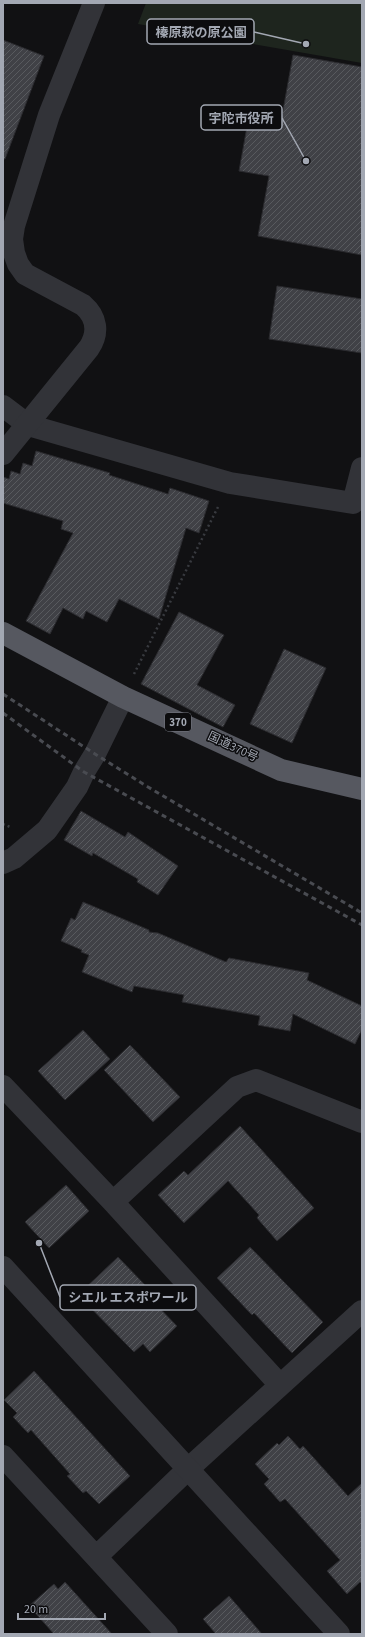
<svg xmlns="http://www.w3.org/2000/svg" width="365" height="1637" font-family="'Source Sans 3','Noto Sans JP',sans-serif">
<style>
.green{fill:#1e251e}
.building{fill:url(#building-hatch);stroke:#2b2b2f}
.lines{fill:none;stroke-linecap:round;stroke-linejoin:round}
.path{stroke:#383a3f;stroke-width:2.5;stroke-dasharray:2 3;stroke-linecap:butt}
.minor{stroke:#323338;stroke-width:22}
.tertiary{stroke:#323338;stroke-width:22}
.trunk{stroke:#565860;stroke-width:22}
.rail{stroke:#494b51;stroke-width:3;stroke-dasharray:5 4;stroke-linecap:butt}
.labels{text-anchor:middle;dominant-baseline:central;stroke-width:3;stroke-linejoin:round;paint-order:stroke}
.shield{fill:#0c0c0e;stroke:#767982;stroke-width:1}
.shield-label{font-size:11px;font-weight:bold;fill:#a3a8b3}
.street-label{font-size:12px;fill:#a3a8b3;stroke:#0c0c0e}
.leader{fill:none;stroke:#a3a8b3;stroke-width:1.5}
.callout-dot{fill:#a3a8b3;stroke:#0c0c0e;stroke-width:1.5}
.callout{fill:#0c0c0e;stroke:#a3a8b3;stroke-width:1.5}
.callout-label{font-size:13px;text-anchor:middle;font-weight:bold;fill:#a3a8b3}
</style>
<defs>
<pattern id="building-hatch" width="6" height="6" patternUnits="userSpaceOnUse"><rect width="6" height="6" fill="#404146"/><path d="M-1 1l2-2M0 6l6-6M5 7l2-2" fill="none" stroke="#585a5e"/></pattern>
</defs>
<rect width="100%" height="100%" fill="#111113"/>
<path class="green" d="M146,3H362V63L138,24Z"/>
<path class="building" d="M3,40L44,56L5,159H3Z
M293,55L362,67V255L258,236L269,176L239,171L250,110L282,116Z
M277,286L362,299V353L269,339Z
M36,451L110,473L109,475L168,494L170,488L209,501L199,533L186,528L159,619L119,599L107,622L86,611L83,619L63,608L50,634L26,621L73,533L61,529L63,521L3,503V477L9,479L11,471L20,474L23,463L32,466Z
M179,612L224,635L197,685L235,705L223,727L141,684Z
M284,649L326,668L292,743L250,724Z
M81,811L125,837L128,832L178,866L158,895L137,882L138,879L93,853L92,856L64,840Z
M83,902L149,930V932L158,933L226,962L229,958L309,973L307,980L362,1006V1029L355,1044L293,1014L290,1031L258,1025L260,1016L182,1002L184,995L134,986L132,992L82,972L89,955L81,952L82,950L61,941L71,918L75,920Z
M83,1030L110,1059L65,1100L38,1071Z
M130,1045L180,1097L153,1122L104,1070Z
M240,1126L314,1208L277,1241L257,1218L259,1215L228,1181L184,1223L158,1195L184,1171L188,1175Z
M66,1185L89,1211L49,1248L25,1222Z
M250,1247L323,1322L292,1353L254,1313L252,1315L217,1278Z
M118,1257L147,1287L143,1291L177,1326L150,1352L143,1344L134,1352L78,1295Z
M34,1371L130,1476L99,1504L86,1491L83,1493L67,1476L70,1474L31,1430L28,1433L13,1417L17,1413L4,1400Z
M288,1436L300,1449L303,1446L348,1496L362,1483V1584L360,1582L347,1594L327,1571L340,1560L285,1499L280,1502L264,1484L269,1479L255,1464L277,1443L279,1445Z
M65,1582L112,1634H54L29,1606L54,1584L58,1589Z
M229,1596L262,1634H216L203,1619Z"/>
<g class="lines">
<path class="path" d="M134,674L218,507
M3,824L10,827"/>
<path class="minor" d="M3,406L28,425L230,483L353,503L362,468
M3,863L14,858L47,830L77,787L84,772L95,754L123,697
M3,1086L113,1202L280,1385
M113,1202L237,1087L256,1080L362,1122
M3,1456L167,1634
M96,1557L188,1469L362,1311"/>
<path class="tertiary" d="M3,454L89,348C99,333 97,317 83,305L25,274L18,264L14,253L12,239L14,226L49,115L94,3
M3,1267L339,1634"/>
<path class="trunk" d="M3,633L123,697L281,770L362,789"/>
<path class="rail" d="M3,694L95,754L148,787L362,913
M3,713L84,772L362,925"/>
</g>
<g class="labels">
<rect class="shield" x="165" y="713" width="26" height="18" rx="3"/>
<g class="shield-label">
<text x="178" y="722">370</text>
</g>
<g class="street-label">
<text transform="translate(233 747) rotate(25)">国道370号</text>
</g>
</g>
<path class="leader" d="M306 44L254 32M306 161L282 118M39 1243L60 1297"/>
<g class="callout-dot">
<circle cx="306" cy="44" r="4"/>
<circle cx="306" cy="161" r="4"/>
<circle cx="39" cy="1243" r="4"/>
</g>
<g class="callout">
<rect x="147" y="19" width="107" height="25" rx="4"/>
<rect x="201" y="105" width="81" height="25" rx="4"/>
<rect x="60" y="1285" width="136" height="25" rx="4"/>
</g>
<g class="callout-label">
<text x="201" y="37">榛原萩の原公園</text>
<text x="241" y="123">宇陀市役所</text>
<text x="128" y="1302">シエル エスポワール</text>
</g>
<rect width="365" height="1637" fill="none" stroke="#a3a8b3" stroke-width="8"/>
<path d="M18 1613v6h87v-6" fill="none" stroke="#a3a8b3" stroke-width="2"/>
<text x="24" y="1613" font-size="12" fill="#a3a8b3" stroke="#0c0c0e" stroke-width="3" paint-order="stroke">20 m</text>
</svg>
